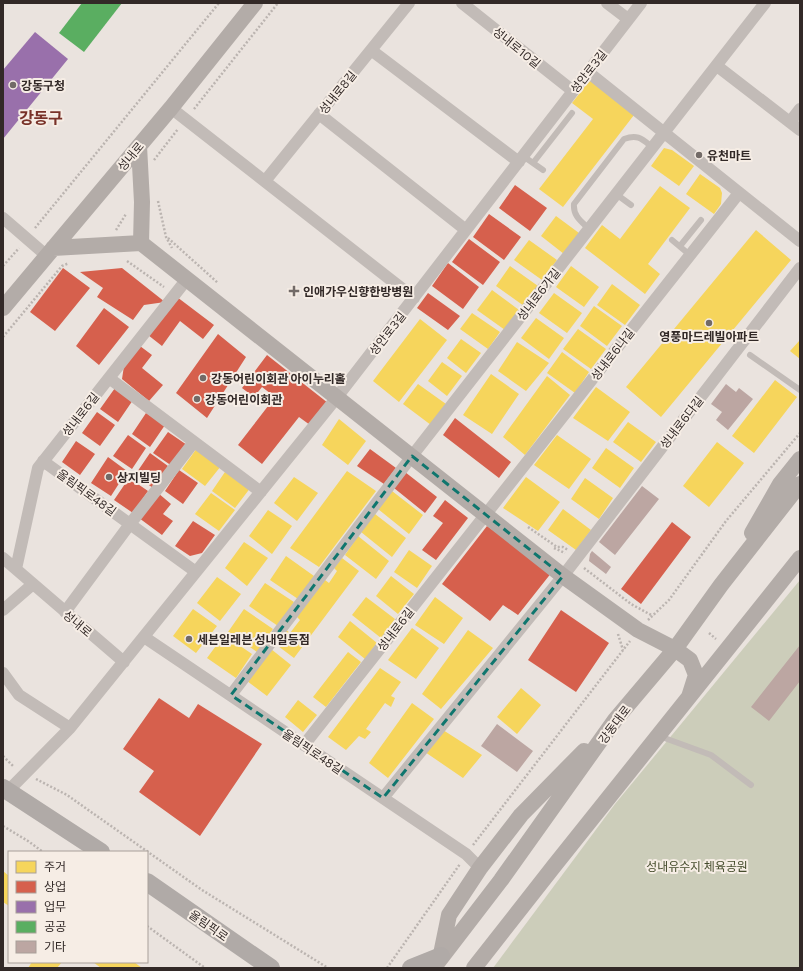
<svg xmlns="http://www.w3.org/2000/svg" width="803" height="971" font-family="Commissioner,'Noto Sans KR',sans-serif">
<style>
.green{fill:#cccdba}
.homes{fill:#f6d55c}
.shops{fill:#d6604d}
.offices{fill:#9970ab}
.public{fill:#5aae61}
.building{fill:#bca6a2}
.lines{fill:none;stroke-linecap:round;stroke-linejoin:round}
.path{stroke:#bbb4b0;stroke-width:2.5;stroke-dasharray:2 2;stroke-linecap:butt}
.lane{stroke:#c2bbb7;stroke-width:6}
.street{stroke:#c2bbb7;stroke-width:12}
.secondary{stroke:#b3aca8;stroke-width:16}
.primary{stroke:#b0aaa7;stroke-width:18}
.marked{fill:none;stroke:#0f766e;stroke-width:3;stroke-dasharray:8 5;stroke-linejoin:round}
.poi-dot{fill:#726a67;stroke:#f6ede5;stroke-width:1.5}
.labels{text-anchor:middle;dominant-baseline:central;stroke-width:4;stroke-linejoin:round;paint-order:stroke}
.street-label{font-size:12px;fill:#322927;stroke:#f6ede5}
.poi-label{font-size:12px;font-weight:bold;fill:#322927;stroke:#f6ede5;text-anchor:start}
.park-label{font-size:12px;fill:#464d2d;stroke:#f6ede5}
.district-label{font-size:16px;font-weight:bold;fill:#783229;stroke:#f6ede5}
</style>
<rect width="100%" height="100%" fill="#eae3de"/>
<path class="green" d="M800,580V968H493L615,804Z"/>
<path class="homes" d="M590,80L634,115L563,207L539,189L593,119L572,103Z
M664,148L672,150L694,166L679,186L651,166Z
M700,174L720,188L722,193L721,204L714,214L686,194Z
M660,186L690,208L648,264L660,274L645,294L585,248L602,225L620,239Z
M556,216L579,233L564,254L541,236Z
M756,230L791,260L661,417L626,387Z
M529,240L557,260L542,280L514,260Z
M510,266L538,286L524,306L496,286Z
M571,266L599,287L584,307L556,287Z
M612,284L640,305L625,325L597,305Z
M492,290L519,310L505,330L477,310Z
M554,293L582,313L567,333L539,313Z
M594,306L622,326L607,346L580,326Z
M472,313L500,332L488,349L460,329Z
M536,318L564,338L549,359L521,338Z
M420,319L447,340L399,402L373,381Z
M578,329L606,349L591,369L563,349Z
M461,339L481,353L466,373L447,358Z
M800,340V359L790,351Z
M517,342L549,363L526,391L498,371Z
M562,352L589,372L575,393L547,373Z
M442,362L462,376L447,396L428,381Z
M491,374L519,394L492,434L463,415Z
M547,376L570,395L525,455L503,437Z
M775,380L797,397L754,453L732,436Z
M418,384L446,404L431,425L403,404Z
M596,387L630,412L608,441L573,418Z
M339,419L366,441L348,465L322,445Z
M628,422L656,442L641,462L613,442Z
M557,435L591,459L569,489L534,465Z
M717,442L744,463L709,507L683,486Z
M197,448L221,466L205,486L182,469Z
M606,448L634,468L620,488L592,468Z
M227,469L251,487L235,508L212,491Z
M347,471L376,491L319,567L290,548Z
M294,477L318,493L297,521L274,503Z
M526,477L560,502L538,531L503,508Z
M585,478L613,498L599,519L571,499Z
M392,491L423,515L409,534L378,509Z
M211,493L235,510L219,531L195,514Z
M563,509L591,530L576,550L548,530Z
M268,510L292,526L272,554L249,536Z
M375,514L406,538L392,557L361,532Z
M358,536L389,561L376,579L345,555Z
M244,542L268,558L247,586L225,568Z
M409,550L432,566L417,588L394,572Z
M286,556L314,576L298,599L270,580Z
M342,558L359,571L294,658L274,643L285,629L290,633L300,620L297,617L325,580L329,583L337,571L334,568Z
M391,576L414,594L398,614L376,596Z
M217,577L241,594L220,621L197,603Z
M265,583L294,602L278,626L249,606Z
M366,597L395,619L381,638L352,615Z
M435,597L463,618L444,644L415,625Z
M193,609L217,626L196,653L173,636Z
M244,609L273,629L257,652L228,632Z
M350,621L377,643L365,659L338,637Z
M412,628L439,648L416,679L388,660Z
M468,630L493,648L441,709L422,694Z
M224,635L252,654L236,678L207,658Z
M271,649L291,665L267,696L247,681Z
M348,652L361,662L326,707L313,697Z
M380,668L401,682L391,696L395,698L391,707L385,703L366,729L371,732L365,739L359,736L346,750L328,737Z
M521,688L541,705L517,734L497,717Z
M298,700L317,715L303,732L285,717Z
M412,703L434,719L388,778L369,763Z
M443,730L482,755L463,778L425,752Z
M3,871L9,876V906L3,902Z
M32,962H62L57,968H28Z
M93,962H134L142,968H101Z"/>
<path class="shops" d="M515,185L547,208L530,231L499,208Z
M489,214L521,237L504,260L473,237Z
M469,239L500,262L483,285L452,262Z
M448,263L479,287L463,309L432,286Z
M63,268L90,288L55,331L30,312Z
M122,268L165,302L144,305L133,320L97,297L103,288L80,272Z
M428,293L460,316L448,330L417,308Z
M177,297L214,325L203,339L180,321L162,346L148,335Z
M104,308L129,327L99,365L76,346Z
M218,334L246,357L207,418L176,393Z
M140,346L152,355L142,368L163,385L149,401L122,379L124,366Z
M267,355L328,403L310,425L299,417L262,464L238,445L275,397L262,387L254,397L242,388Z
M115,388L133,400L118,422L100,409Z
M97,412L115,425L100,446L82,433Z
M146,413L165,425L150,447L132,434Z
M455,418L511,462L499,478L443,435Z
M168,432L187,445L172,466L153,453Z
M128,435L146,448L132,469L113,456Z
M76,441L95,454L80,475L62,462Z
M370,449L396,468L384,484L357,466Z
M150,453L168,466L153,488L135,475Z
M108,457L127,471L111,496L91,483Z
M179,470L198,483L183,504L165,491Z
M405,472L437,497L425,513L394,488Z
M129,478L148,491L133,513L114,500Z
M158,493L171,504L163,514L173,521L162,535L139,518Z
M445,500L468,518L436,560L422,550L443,523L433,516Z
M193,521L215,535L202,553L190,556L175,546Z
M672,522L691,537L641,604L621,589Z
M487,526L552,572L518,615L503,605L490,621L442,584Z
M561,610L609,643L576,692L528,660Z
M159,698L189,718L198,704L262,744L200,836L139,792L154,771L123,749Z"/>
<path class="offices" d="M35,32L68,59L3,139V70Z"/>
<path class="public" d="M82,3H122L84,52L59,33Z"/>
<path class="building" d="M726,384L736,392L739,388L753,399L728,430L716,420L722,412L711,404Z
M642,486L659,499L615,555L599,542Z
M592,551L611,567L606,574L589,561L590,554Z
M800,645V681L769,721L751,707Z
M497,724L533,751L517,772L481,746Z"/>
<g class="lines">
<path class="path" d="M194,109L278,3
M154,160L178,129
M158,201L166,237L172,248
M35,228L219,3
M116,230L126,214
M168,238L218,283
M127,261L164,287
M3,266L19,248
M3,337L62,266L69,263
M528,527L557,547H563L568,550
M554,548L565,553
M584,568L631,604L653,616
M648,620L669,600L726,521L800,433
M709,633L716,639
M618,634L623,650
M3,756L14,767
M36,779L67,795L202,890L328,968
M3,826L28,841L43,852
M473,845L630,641
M147,926L205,968
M387,968L460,864"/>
<path class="lane" d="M523,156L543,170
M533,163L572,113
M616,194L631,205
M589,229C581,221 573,216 574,204L624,139C638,134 642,139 652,147
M672,240L690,255
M680,246L701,220
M750,355L800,390
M659,736L711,755L751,785"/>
<path class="street" d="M462,3L573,91
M607,3L628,19
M371,50L519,162
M717,66L800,130
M588,72L800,241
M171,108L414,298
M319,114L466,230
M790,122L800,109
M265,181L409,3
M3,218L47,256
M109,378L261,492
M43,461L196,572
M3,558L124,662
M16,569L38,468L187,279
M3,610L33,584
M65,612L130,524L194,442
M144,637L466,854L480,868
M3,673L19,695L70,728
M231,695L412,456L765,3
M304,745L739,193
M3,793L8,791L70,728L334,401L641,3
M383,798L563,576L800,268"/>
<path class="secondary" d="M139,146L142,202L141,243
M53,248L141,243L563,576L638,630L675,649L690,660L696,675L689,697
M3,308L171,108L255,3
M752,533L780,484L800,459
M441,954L449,915L480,868L521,815L584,751
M435,966L501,880L615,720L675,649L721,585L800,484
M474,968L554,866L800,558"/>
<path class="primary" d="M3,788L101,852
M147,882L271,968
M411,968L441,956"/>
</g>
<path class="marked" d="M412,456L563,576L383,798L231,695Z"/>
<g class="poi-dot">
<circle cx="13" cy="85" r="4"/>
<circle cx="699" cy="155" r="4"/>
<path d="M292 285h4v4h4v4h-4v4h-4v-4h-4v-4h4z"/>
<circle cx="709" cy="323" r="4"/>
<circle cx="203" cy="378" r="4"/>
<circle cx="197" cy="399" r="4"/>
<circle cx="109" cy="477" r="4"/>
<circle cx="189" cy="639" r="4"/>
</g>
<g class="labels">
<g class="street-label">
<text transform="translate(517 47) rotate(39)">성내로10길</text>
<text transform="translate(588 71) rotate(-52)">성안로3길</text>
<text transform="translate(337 92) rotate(-51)">성내로8길</text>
<text transform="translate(130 156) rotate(-50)">성내로</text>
<text transform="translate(538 294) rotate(-52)">성내로6가길</text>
<text transform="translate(387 333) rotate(-52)">성안로3길</text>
<text transform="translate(612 354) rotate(-52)">성내로6나길</text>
<text transform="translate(80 414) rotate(-52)">성내로6길</text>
<text transform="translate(681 422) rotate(-52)">성내로6다길</text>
<text transform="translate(87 492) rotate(36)">올림픽로48길</text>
<text transform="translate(78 623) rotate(40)">성내로</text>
<text transform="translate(395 629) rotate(-52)">성내로6길</text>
<text transform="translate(614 724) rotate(-53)">강동대로</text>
<text transform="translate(313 751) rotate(34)">올림픽로48길</text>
<text transform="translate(209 925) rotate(35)">올림픽로</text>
</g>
<g class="poi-label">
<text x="21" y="85">강동구청</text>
<text x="707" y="155">유천마트</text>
<text x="303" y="291">인애가우신향한방병원</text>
<text x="709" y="336" text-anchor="middle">영풍마드레빌아파트</text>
<text x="211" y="378">강동어린이회관 아이누리홀</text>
<text x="205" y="399">강동어린이회관</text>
<text x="117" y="477">상지빌딩</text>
<text x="197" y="639">세븐일레븐 성내일등점</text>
</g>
<g class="park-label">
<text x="697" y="866">성내유수지 체육공원</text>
</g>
<g class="district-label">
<text x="41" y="117">강동구</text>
</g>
</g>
<rect width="803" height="971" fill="none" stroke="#322927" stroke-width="8"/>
<rect x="8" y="851" width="140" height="112" fill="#f6ede5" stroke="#a89f99"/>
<rect x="16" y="861" width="20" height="12" fill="#f6d55c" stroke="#a89f99"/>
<text x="44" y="871" font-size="12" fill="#322927">주거</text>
<rect x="16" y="881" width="20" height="12" fill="#d6604d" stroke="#a89f99"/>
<text x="44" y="891" font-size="12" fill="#322927">상업</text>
<rect x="16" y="901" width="20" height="12" fill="#9970ab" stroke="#a89f99"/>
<text x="44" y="911" font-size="12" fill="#322927">업무</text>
<rect x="16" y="921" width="20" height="12" fill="#5aae61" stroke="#a89f99"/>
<text x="44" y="931" font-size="12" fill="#322927">공공</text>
<rect x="16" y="941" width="20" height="12" fill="#bca6a2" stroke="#a89f99"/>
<text x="44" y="951" font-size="12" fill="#322927">기타</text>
</svg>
